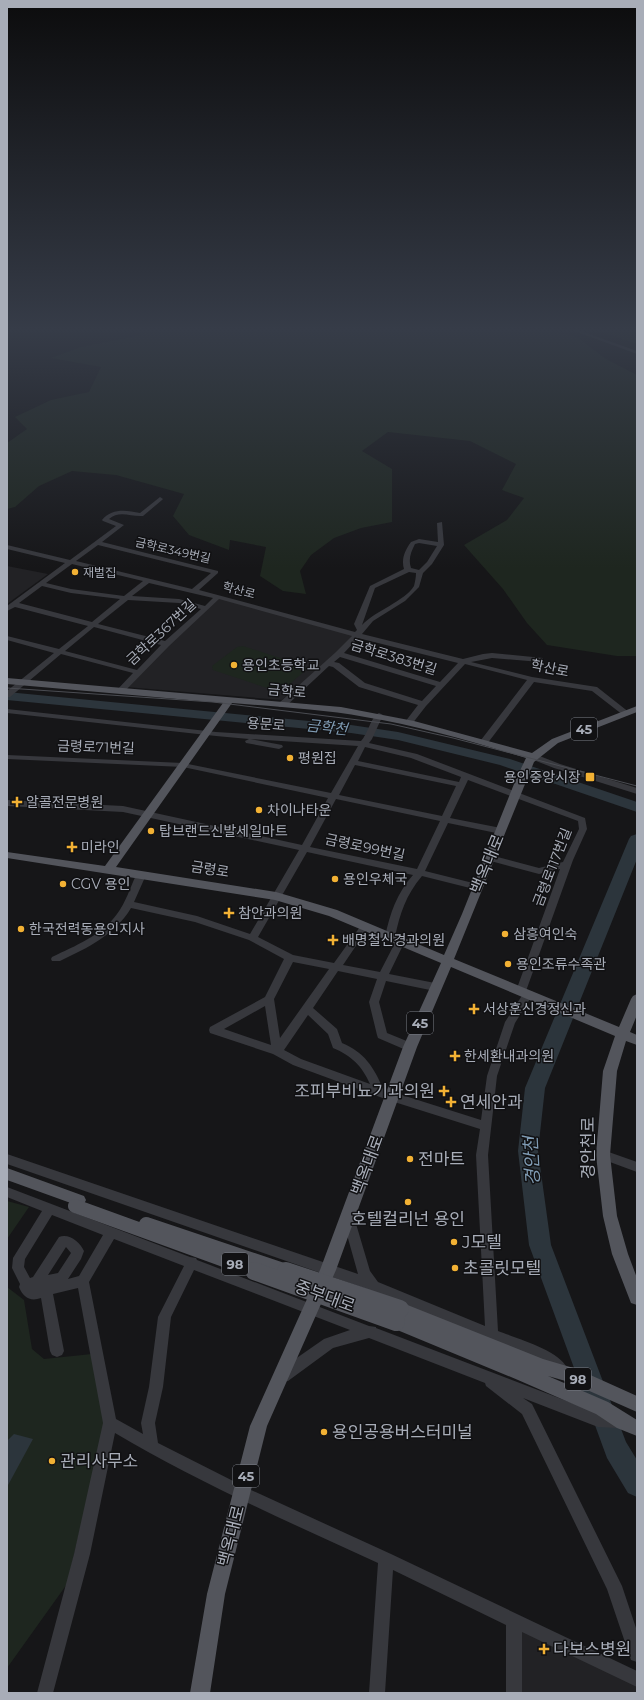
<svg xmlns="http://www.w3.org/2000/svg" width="644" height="1700" font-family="Montserrat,'Noto Sans KR',sans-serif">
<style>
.built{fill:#222225}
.green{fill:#1e261f}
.water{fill:#2c353c}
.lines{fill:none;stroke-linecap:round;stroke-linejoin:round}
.river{fill:#2c353c;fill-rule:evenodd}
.minor{fill:#37383d;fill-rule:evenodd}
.major{fill:#53555c;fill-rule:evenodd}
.tram{stroke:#4a4c52;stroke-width:1}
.major-bridge-far1{stroke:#53555c;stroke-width:14}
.major-bridge{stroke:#53555c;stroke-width:18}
.poi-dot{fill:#f2b134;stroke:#111113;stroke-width:1.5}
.labels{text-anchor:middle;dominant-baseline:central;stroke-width:3;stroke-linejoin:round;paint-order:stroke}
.far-street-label{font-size:12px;fill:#a8adb8;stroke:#111113}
.far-poi-label{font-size:12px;fill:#a8adb8;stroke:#111113;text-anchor:start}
.shield{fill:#111113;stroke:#7b7e86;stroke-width:1}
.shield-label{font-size:13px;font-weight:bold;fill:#a8adb8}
.street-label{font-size:14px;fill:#a8adb8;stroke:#111113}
.poi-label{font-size:14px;fill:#a8adb8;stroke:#111113;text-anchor:start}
.water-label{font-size:15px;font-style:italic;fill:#7f9bb3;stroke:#111113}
.near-street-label{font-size:17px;fill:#a8adb8;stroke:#111113}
.near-poi-label{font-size:17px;fill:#a8adb8;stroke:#111113;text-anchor:start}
.near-water-label{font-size:18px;font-style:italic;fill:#7f9bb3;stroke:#111113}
</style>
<rect width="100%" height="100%" fill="#161618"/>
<path class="built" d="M7,566L48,574L7,604Z
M218,597L357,635L282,700L126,687Z
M514,1620L637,1679V1693H514Z"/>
<path class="green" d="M134,330H546L577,337L606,359L637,375V656H617L547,645L527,623L503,589L464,545L507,520L524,498L502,490L516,464L470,441L388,432L362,451L392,469V522L361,528L334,538L311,555L300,571L306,594L283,591L260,576L266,547L230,540L229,550L189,535L173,516L184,494L116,475L72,471L39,486L15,507L7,509V443L27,429L15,417L51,400L89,392L101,367L51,358L81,347L142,335Z
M596,330H637V344Z
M243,646L305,666L307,669L283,690L276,691L213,670L212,666L237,647Z
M7,1201L29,1207L7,1239Z
M7,1287L24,1300L32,1349L44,1359L92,1354L105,1424L67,1584L7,1668Z"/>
<path class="water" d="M14,1434L33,1439L7,1487V1441Z"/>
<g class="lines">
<path class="river" d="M7,692L351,725L398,732L510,759L637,802V812L500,765L398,740L351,733L7,700Z
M637,834V859L545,1088L538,1151L551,1245L626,1442L637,1460V1497L628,1493L607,1458L529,1245L518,1151L525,1088L629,839L631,836Z"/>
<path class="minor" d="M572,330H578L637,351V354Z
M160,497L163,499L162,500L143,516C131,517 119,510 109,519L124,525L102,542L218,571V573L199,590L355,632L357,630L354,624L370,586L404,569C401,559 405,550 411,542L419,539L438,542L437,523L442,522L444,545L432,564L423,573L419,587L405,601L373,621L362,634L463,659L483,654L492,653L543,658V662H540L492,658L471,662L532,677L597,687L630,713L629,715H623L592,691L534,682L487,744H481L480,742L481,740L527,680L465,664L426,706L412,724H409L405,722L418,705L359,687L333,667L329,666L285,707H279L278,705L279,703L336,652L352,636L219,599L169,646L123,693H117L116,691L133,673L61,654L10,697H7V691L54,653L7,640V636L59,649L88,626L15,607L7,611V606L11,603L65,563L7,549V545L70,560L116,526L103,521L102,520C112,508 126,510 140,513ZM419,543L437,546L427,562L419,570L411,568C408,559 411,552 415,544ZM98,545L211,573L192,589L76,561ZM72,564L143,581L124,596L71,589L46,583ZM409,572L416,573C416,577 415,582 414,586C405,601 375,611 362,625L375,588ZM149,583L213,598L205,606L179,599L132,596ZM42,586L71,593L120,599L92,622L19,603ZM128,600L179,603L201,609L165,641L98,624ZM94,627L161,645L137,670L65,651ZM358,638L458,663L440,682L344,653ZM340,657L436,686L422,701L365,683L339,663L334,662Z
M7,709L216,732L361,741C368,734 371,716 379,713L383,715L372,739L369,743L417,754L585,818L587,829L573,860L526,991H532L533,994L515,1023L497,1076L488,1155L498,1331C516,1338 559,1350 567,1368L565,1372L560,1374L539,1360L364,1288L7,1164V1154L358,1274L342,1217L344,1213L348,1212L352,1213L354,1217L370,1271L378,1282L485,1326L476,1155L480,1129L388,1100L293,1065L273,1054L210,1033L209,1030L210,1027L265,997L284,959L249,940L195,922L131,908C115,935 87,948 60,961H52L51,959L52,957C75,946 102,935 117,914C126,902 130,888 136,875L141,872L146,875L134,902L197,916L250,934L299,850L123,812L7,806V800L123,806L302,845L328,798L183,767L7,759V755L183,763L331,793L358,746L250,739L282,745L283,747L279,749L246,743L245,741L249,739L216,736L7,713ZM365,747L411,758L461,777L459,782L358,761ZM355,765L456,786L442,816L339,795ZM468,780L578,821L579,829L563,862L539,868L490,855L485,858L487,860L539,874L560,869L516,991L517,994H523L505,1022L487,1076L481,1120L383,1089C374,1067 364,1052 342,1043L337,1029L313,1008L338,971L377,979L369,1002L377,1035L378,1038L406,1050L410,1051L414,1050L415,1047L414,1044L387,1033L379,1002L386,981L435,991L439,990L440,987L439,984L435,983L389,974L405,941L403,939H397L380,972L343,965L368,928L370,926L368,924H362L334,963L293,955L258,937L307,852L413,875C397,893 390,913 385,937L387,939H393L395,937C400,913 406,895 422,876L478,890L481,889L483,887L481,885L425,871L448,823L501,834L505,831L501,828L450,818ZM336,799L440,821L417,869L310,847ZM293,962L329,969L280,1038L274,999ZM265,1006L271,1045L224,1029ZM308,1015L328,1034L333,1048C352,1056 362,1066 370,1084L301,1059L284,1050Z
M531,755H537L560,764L637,788V794L554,768L531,759L530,757Z
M603,1150L637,1162V1172L599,1158L597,1155L599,1152Z
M7,1187L190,1257L196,1258L197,1260L369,1326L376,1327V1328L598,1413L617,1414L622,1416L624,1421L622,1426L617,1428L598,1427L523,1398L532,1404L622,1586L637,1631V1662L631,1660L607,1589L522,1414L486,1386L485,1383L369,1338L333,1348L288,1381L283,1382L278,1381L276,1376L278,1371L324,1339L350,1330L194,1270L171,1317L163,1387L155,1423L158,1443L251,1490L391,1554L637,1671V1687L522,1632V1693H506V1625L393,1570L385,1693H369L378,1563C289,1522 199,1483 115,1433L90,1554L53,1693H37L74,1554L103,1423L78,1288L53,1294L64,1351L62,1355L57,1357L52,1355L50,1351L41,1298C30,1302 23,1297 19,1287L20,1284L12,1268L13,1258L42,1211L7,1197ZM52,1215L103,1235L79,1276L68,1279L81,1259L84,1251C80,1242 69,1233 59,1237L33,1277L30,1278L24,1267L25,1259ZM114,1239L184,1266L158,1317L149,1387L141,1423L143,1434L116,1419L89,1282ZM66,1247L71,1253L58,1273L48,1275Z"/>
<path class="major" d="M7,678L341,707L414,721L532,753L552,739L637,706V712L558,743L534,762L454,959L619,1027L631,999L633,996L637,994V1015L630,1032L637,1035V1045L626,1041L617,1071L610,1155L617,1216L628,1254L637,1278V1305L631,1303L612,1254L603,1216L596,1155L603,1071L615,1036L451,967L417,1047L336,1270L267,1426L225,1594L210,1693H190L207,1594L250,1426L320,1270L403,1047L441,963L329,916L275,900L7,858V852L105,866L223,703L7,684ZM232,703C276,707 321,709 365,717C420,726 473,742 526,758L516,779L462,914L444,955L337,910L276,892L116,867Z
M7,1168L84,1196L86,1200L84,1204L79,1206L7,1180Z
M400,1302L543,1359L577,1369L637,1396V1412L569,1382L548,1376L608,1402L637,1420V1436L617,1428L596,1414L518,1380L390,1327L388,1322L390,1317L396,1315L392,1309L394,1304Z"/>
<path class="tram" d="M7,688L213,702L391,724L453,738L637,786"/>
<path class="major-bridge-far1" d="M75,1206L257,1272
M146,1224L289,1272"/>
<path class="major-bridge" d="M254,1271L396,1322
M286,1271L400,1309"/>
</g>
<linearGradient id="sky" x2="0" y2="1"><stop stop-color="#0c0c0d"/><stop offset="0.58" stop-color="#363c48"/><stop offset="1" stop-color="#363c48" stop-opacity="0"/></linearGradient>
<rect width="644" height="568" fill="url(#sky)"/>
<g class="poi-dot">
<circle cx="75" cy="572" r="4"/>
<circle cx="234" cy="665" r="4"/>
<circle cx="290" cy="758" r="4"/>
<rect x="585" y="772" width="10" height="10" rx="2"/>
<path d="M15 796h4v4h4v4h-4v4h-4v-4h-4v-4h4z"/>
<circle cx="259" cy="810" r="4"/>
<circle cx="151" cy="831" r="4"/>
<path d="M70 841h4v4h4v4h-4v4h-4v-4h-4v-4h4z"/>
<circle cx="335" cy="879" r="4"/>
<circle cx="63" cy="884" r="4"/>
<path d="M227 907h4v4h4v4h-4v4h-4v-4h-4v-4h4z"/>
<circle cx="21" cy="929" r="4"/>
<circle cx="505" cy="934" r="4"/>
<path d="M331 934h4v4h4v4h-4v4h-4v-4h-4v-4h4z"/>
<circle cx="508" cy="964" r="4"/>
<path d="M472 1003h4v4h4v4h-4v4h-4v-4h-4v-4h4z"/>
<path d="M453 1050h4v4h4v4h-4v4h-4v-4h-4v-4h4z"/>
<path d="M442 1085h4v4h4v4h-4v4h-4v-4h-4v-4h4z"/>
<path d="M449 1096h4v4h4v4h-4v4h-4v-4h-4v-4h4z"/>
<circle cx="410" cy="1159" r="4"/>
<circle cx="408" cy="1202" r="4"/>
<circle cx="454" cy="1242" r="4"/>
<circle cx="455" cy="1268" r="4"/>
<circle cx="324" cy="1432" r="4"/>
<circle cx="52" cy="1461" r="4"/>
<path d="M542 1643h4v4h4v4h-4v4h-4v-4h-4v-4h4z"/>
</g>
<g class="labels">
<g class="far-street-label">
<text transform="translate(173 550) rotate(13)">금학로349번길</text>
<text transform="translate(239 590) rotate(15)">학산로</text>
</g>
<g class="far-poi-label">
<text x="83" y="572">재벌집</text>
</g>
<g class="shield">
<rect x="571" y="718" width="26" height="22" rx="3"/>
<rect x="407" y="1012" width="26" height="22" rx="3"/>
<rect x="222" y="1253" width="26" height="22" rx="3"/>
<rect x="565" y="1368" width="26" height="22" rx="3"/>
<rect x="233" y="1465" width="26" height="22" rx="3"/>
</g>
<g class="shield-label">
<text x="584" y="729">45</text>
<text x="420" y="1023">45</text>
<text x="235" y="1264">98</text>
<text x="578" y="1379">98</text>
<text x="246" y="1476">45</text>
</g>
<g class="street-label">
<text transform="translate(161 632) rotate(-43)">금학로367번길</text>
<text transform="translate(394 657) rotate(17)">금학로383번길</text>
<text transform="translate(550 668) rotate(11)">학산로</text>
<text transform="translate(287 691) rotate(5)">금학로</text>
<text transform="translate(266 724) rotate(4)">용문로</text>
<text transform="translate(96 747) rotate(2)">금령로71번길</text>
<text transform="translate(365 847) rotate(12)">금령로99번길</text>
<text transform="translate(552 867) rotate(-69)">금령로117번길</text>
<text transform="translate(210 869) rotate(9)">금령로</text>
</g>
<g class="poi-label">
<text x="242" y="665">용인초등학교</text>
<text x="298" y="758">평원집</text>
<text x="581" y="777" text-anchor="end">용인중앙시장</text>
<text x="26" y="802">알콜전문병원</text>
<text x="267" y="810">차이나타운</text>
<text x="159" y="831">탑브랜드신발세일마트</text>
<text x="81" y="847">미라인</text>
<text x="343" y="879">용인우체국</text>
<text x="71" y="884">CGV 용인</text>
<text x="238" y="913">참안과의원</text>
<text x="29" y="929">한국전력동용인지사</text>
<text x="513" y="934">삼흥여인숙</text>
<text x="342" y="940">배명철신경과의원</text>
<text x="516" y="964">용인조류수족관</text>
<text x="483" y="1009">서상훈신경정신과</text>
<text x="464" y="1056">한세환내과의원</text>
</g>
<g class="water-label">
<text transform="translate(327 727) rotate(6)">금학천</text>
</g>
<g class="near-street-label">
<text transform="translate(487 864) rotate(-68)">백옥대로</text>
<text transform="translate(588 1148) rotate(-90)">경안천로</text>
<text transform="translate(367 1165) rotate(-70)">백옥대로</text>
<text transform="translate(325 1296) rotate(20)">중부대로</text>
<text transform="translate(231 1536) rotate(-76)">백옥대로</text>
</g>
<g class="near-poi-label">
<text x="435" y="1091" text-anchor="end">조피부비뇨기과의원</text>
<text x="460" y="1102">연세안과</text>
<text x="418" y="1159">전마트</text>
<text x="408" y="1219" text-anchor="middle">호텔컬리넌 용인</text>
<text x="462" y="1242">J모텔</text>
<text x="463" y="1268">초콜릿모텔</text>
<text x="332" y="1432">용인공용버스터미널</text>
<text x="60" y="1461">관리사무소</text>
<text x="553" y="1649">다보스병원</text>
</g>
<g class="near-water-label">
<text transform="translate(532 1161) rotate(-93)">경안천</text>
</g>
</g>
<rect width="644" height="1700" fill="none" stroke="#a8adb8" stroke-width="16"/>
</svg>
